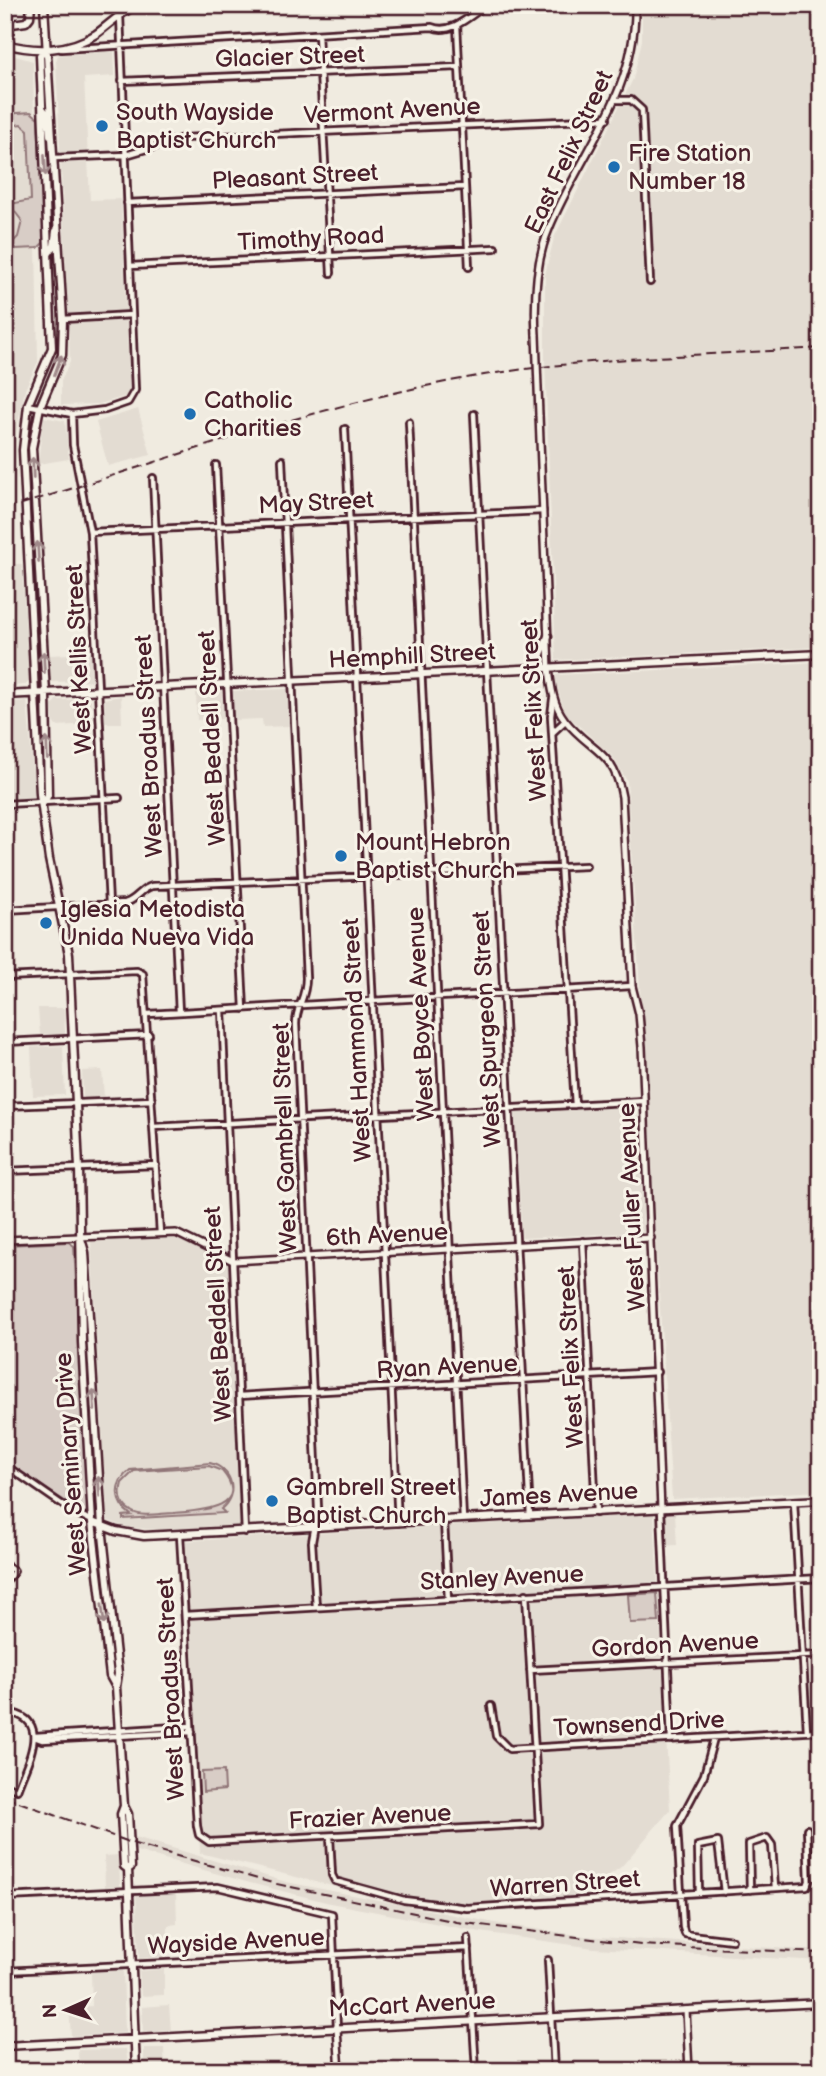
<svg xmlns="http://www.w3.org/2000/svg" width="826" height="2076" font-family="'Balsamiq Sans',sans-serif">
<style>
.built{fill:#e3dcd2}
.green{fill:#d8cdc6;stroke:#917678;stroke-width:2;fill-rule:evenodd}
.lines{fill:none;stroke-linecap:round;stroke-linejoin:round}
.minor-casing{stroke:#4a1f2b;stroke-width:10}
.tertiary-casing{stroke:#4a1f2b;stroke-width:10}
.secondary-casing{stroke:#4a1f2b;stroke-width:11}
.minor{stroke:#f7f3e8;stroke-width:4.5}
.tertiary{stroke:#f7f3e8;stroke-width:5}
.secondary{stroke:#f7f3e8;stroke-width:6}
.rail{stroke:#4a1f2b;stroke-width:2;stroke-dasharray:10 5;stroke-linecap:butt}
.tertiary-bridge-casing{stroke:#4a1f2b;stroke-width:10;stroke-linecap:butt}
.tertiary-bridge{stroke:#f7f3e8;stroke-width:5}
.oneway{stroke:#a0898a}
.poi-dot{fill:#1f6fb2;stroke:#f7f3e8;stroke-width:2.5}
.labels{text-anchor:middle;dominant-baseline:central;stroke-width:6;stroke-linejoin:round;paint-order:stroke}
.street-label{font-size:24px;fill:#4a1f2b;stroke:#f7f3e8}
.poi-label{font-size:24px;fill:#4a1f2b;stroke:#f7f3e8;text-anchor:start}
</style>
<rect width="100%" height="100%" fill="#f0ebe0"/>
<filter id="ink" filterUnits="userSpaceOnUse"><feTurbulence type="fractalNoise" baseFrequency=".0143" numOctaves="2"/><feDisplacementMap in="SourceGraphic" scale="14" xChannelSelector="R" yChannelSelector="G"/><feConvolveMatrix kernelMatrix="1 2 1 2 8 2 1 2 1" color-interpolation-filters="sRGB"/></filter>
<g filter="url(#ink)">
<path class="built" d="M642,5H821V647L556,660L545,359V275L554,238L633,79L642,40Z
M114,51L115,76L84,78L90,200L121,199L130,395L99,404L61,405V381L70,362L56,61L58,55Z
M5,53L33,61L38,362L25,389L10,463H7L8,494L5,495Z
M138,409L151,455L108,466L96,422Z
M43,417L65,421L69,459L38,464Z
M5,564H22L29,682L25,685L5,686Z
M93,653L92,681L50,682L49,655Z
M821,662V1491L672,1499L627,781L613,757L566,714L556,685V675Z
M288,689L290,726L263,727L262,719L234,720L232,691Z
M222,691L223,719L197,720L196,693Z
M121,696L122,723H105L104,699Z
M91,699L93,724L56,726L53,722L52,706L56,700Z
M27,701L35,797L5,800V702Z
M38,1008H64L65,1034L40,1035Z
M63,1046L65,1095L33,1096L31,1047Z
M102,1070L104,1097L83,1098L82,1071Z
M637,1106L644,1232L522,1238L515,1113Z
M164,1237L193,1243L228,1264L241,1525L158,1530L124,1527L107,1520L91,1241Z
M654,1514L670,1810L621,1867L586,1891L540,1909L462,1913L368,1895L200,1853L185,1541Z
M675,1514L677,1545L663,1546L661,1515Z
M132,1836L286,1882L500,1924L585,1936L821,1951V1961L594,1948L481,1932L330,1903L250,1883L133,1850Z
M119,1855L120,1886L105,1887L104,1856Z
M176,1892L177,1924L168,1925V1956L139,1959L136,1896Z
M164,1969V1995L141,1996L139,1971Z
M123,1970L125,2033L71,2036L69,2008L92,2006L91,1972Z
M169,2005L171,2031L143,2033L142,2007Z
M144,2048H164L165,2071H144Z
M126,2049L129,2071H79L78,2050Z"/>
<path class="green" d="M31,112L38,118L44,242L38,248L15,249L11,244L18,237L22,221L12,208L5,205L31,200L28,130L21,124L5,127V114Z
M69,1242L74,1246L89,1510L84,1514L5,1461V1245Z
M210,1463C233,1469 239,1494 221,1509L225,1513L123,1519V1516L131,1515C114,1503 113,1483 130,1470ZM209,1466L222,1471C254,1509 196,1511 174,1513C161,1513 142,1518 131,1511C120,1505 119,1494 122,1483L134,1471Z
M657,1593L659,1622L630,1623L628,1595Z
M224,1771L225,1790L203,1792L202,1772Z"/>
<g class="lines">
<g class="minor-casing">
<path id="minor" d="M457,25L469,267
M318,34L331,273
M61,49L432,27C451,35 470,16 486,5
M122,81L458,67
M617,100H631L642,110L650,282
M55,158L126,155L183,138L607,119
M127,203L465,187
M130,266L495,248
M63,319L131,315
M28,405L72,414L105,410L128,402L135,390L120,15
M72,414L73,445L90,532L109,904
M474,414L530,1516
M409,422L463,1519
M345,429L398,1523
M282,460L306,978C306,999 296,1006 296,1024L318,1508L312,1542L316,1607
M216,465L244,1009
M153,478L179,1012
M90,532L543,511
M553,699L551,716L575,1105
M5,804L119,798
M5,910L125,903C137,900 140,889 152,886L586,866
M5,977L137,971L143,974L160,1233
M222,1010L245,1532
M148,1014L632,986
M5,1042L149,1035
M5,1106L152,1100
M154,1127L644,1101
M5,1171L156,1165
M583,1241L596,1513
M239,1396L657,1372
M5,1465L70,1510L92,1521
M794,1502L807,1731
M661,1509L671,1740
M444,1521L448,1599
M180,1535L197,1826L199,1835L209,1842L539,1824L526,1594
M5,1565L14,1571L5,1583
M185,1615L821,1578
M530,1670L821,1655
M491,1706L496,1736L509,1749L821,1731
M5,1712C55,1717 26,1763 17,1790L5,1785
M35,1736L191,1726
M34,1737L42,1740L192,1732
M714,1738L704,1775L677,1826L683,1927L685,1934L691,1935L732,1940
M330,1837L332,1875L335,1881L404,1900L467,1908L807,1886L809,1881L807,1829
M750,1890L749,1844L767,1838L772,1845L775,1888
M699,1893L698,1846L718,1842L724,1892
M5,1897L218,1887L332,1914L337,2029
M468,1938L476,2071
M548,1960L554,2071
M5,1971L469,1948"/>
</g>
<g class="tertiary-casing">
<path id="tertiary" d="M536,335C534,300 535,262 549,229C580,153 637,92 635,5
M539,415L549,668C551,686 553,705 565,720C590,752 614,749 622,797L632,986L639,1014L642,1047L661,1509
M553,732L565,721
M5,1240L176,1233L233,1261L651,1238
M686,2010L689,2071
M337,2029L340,2071"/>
</g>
<g class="secondary-casing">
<path id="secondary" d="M5,25L26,22L30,17L31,5
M5,44C35,52 69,52 96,34C110,24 121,12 137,5
M45,50L40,55L52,348L28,405L23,450L40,794L49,859L69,954L79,1168L82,1342L92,1522L110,1676L116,1687
M43,109L48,116L50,135
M49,253L54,246L56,231
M530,669L540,657L548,636
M5,695L821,654
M44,802L48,795L46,693L32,448L40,407L62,355L63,319L44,5
M81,1239L85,1252L102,1526L118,1674L116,1687L124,1806L121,1814L124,1866L128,1869
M92,1522L116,1531L144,1536L821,1500
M124,1806L128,1814L131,1867L128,1869L136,2071
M5,2046L821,2003"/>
</g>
<use href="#minor" class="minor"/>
<use href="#tertiary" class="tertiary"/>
<use href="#secondary" class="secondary"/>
<path class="rail" d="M5,509C163,462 321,402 484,375C595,357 709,355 821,348
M5,1797L135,1844L272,1883L457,1922L641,1945L821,1953"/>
<g class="tertiary-bridge-casing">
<path id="tertiary-bridge" d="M536,335L539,415"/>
</g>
<use href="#tertiary-bridge" class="tertiary-bridge"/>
</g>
<defs><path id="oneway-shaft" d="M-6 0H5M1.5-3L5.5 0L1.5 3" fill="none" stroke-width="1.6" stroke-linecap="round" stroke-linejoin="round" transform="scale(1.75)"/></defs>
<g class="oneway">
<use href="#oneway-shaft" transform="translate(45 165) rotate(87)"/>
<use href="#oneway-shaft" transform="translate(58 365) rotate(-70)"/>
<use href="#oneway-shaft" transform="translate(33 468) rotate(-92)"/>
<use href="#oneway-shaft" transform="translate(38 552) rotate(-94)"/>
<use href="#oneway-shaft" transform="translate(44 662) rotate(-93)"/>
<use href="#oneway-shaft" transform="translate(47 748) rotate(-92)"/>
<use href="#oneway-shaft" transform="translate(94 1400) rotate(-94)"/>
<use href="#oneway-shaft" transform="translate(99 1487) rotate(-94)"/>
<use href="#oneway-shaft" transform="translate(103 1614) rotate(83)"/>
</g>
</g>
<g class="poi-dot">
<circle cx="102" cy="126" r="7"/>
<circle cx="614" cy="167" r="7"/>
<circle cx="190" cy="414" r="7"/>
<circle cx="341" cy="856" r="7"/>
<circle cx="46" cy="923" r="7"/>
<circle cx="272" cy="1501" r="7"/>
</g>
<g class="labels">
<g class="street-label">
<text transform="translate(290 57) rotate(-2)">Glacier Street</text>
<text transform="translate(392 111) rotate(-3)">Vermont Avenue</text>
<text transform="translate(569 152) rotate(-65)">East Felix Street</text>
<text transform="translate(295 177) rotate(-3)">Pleasant Street</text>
<text transform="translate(311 239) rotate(-3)">Timothy Road</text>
<text transform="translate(316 503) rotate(-3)">May Street</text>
<text transform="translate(412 656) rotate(-3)">Hemphill Street</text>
<text transform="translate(79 659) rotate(-93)">West Kellis Street</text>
<text transform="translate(534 710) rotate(-93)">West Felix Street</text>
<text transform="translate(212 738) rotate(-93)">West Beddell Street</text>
<text transform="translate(149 746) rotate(-93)">West Broadus Street</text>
<text transform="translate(421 1014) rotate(-93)">West Boyce Avenue</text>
<text transform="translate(487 1029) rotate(-93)">West Spurgeon Street</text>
<text transform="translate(357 1040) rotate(-93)">West Hammond Street</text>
<text transform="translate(285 1138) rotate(-92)">West Gambrell Street</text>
<text transform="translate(632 1207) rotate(-93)">West Fuller Avenue</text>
<text transform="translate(387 1235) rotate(-3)">6th Avenue</text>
<text transform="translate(218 1314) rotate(-93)">West Beddell Street</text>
<text transform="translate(571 1357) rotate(-93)">West Felix Street</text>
<text transform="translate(447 1367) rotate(-3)">Ryan Avenue</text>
<text transform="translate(71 1464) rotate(-94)">West Seminary Drive</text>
<text transform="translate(559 1495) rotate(-3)">James Avenue</text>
<text transform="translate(502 1578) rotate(-3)">Stanley Avenue</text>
<text transform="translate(675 1645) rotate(-3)">Gordon Avenue</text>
<text transform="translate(171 1689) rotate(-93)">West Broadus Street</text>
<text transform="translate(639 1724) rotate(-3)">Townsend Drive</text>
<text transform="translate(370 1817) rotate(-3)">Frazier Avenue</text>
<text transform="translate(565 1884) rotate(-4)">Warren Street</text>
<text transform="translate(236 1942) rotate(-3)">Wayside Avenue</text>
<text transform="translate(412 2005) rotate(-3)">McCart Avenue</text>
</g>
<g class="poi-label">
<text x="116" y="112">South Wayside<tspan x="116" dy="28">Baptist Church</tspan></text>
<text x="628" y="153">Fire Station<tspan x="628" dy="28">Number 18</tspan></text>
<text x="204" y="400">Catholic<tspan x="204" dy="28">Charities</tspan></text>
<text x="355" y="842">Mount Hebron<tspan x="355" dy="28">Baptist Church</tspan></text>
<text x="60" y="909">Iglesia Metodista<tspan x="60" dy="28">Unida Nueva Vida</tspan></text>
<text x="286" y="1487">Gambrell Street<tspan x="286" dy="28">Baptist Church</tspan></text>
</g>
</g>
<rect width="826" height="2076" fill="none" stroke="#f7f3e8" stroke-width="28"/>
<rect x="14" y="14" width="798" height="2048" fill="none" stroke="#4a1f2b" stroke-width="2.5" filter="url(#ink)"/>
<g transform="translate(66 2010) rotate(267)" stroke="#f7f3e8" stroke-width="5" paint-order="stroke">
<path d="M0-5L12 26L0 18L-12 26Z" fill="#4a1f2b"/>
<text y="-10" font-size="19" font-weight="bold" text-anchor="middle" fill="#4a1f2b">N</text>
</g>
</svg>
